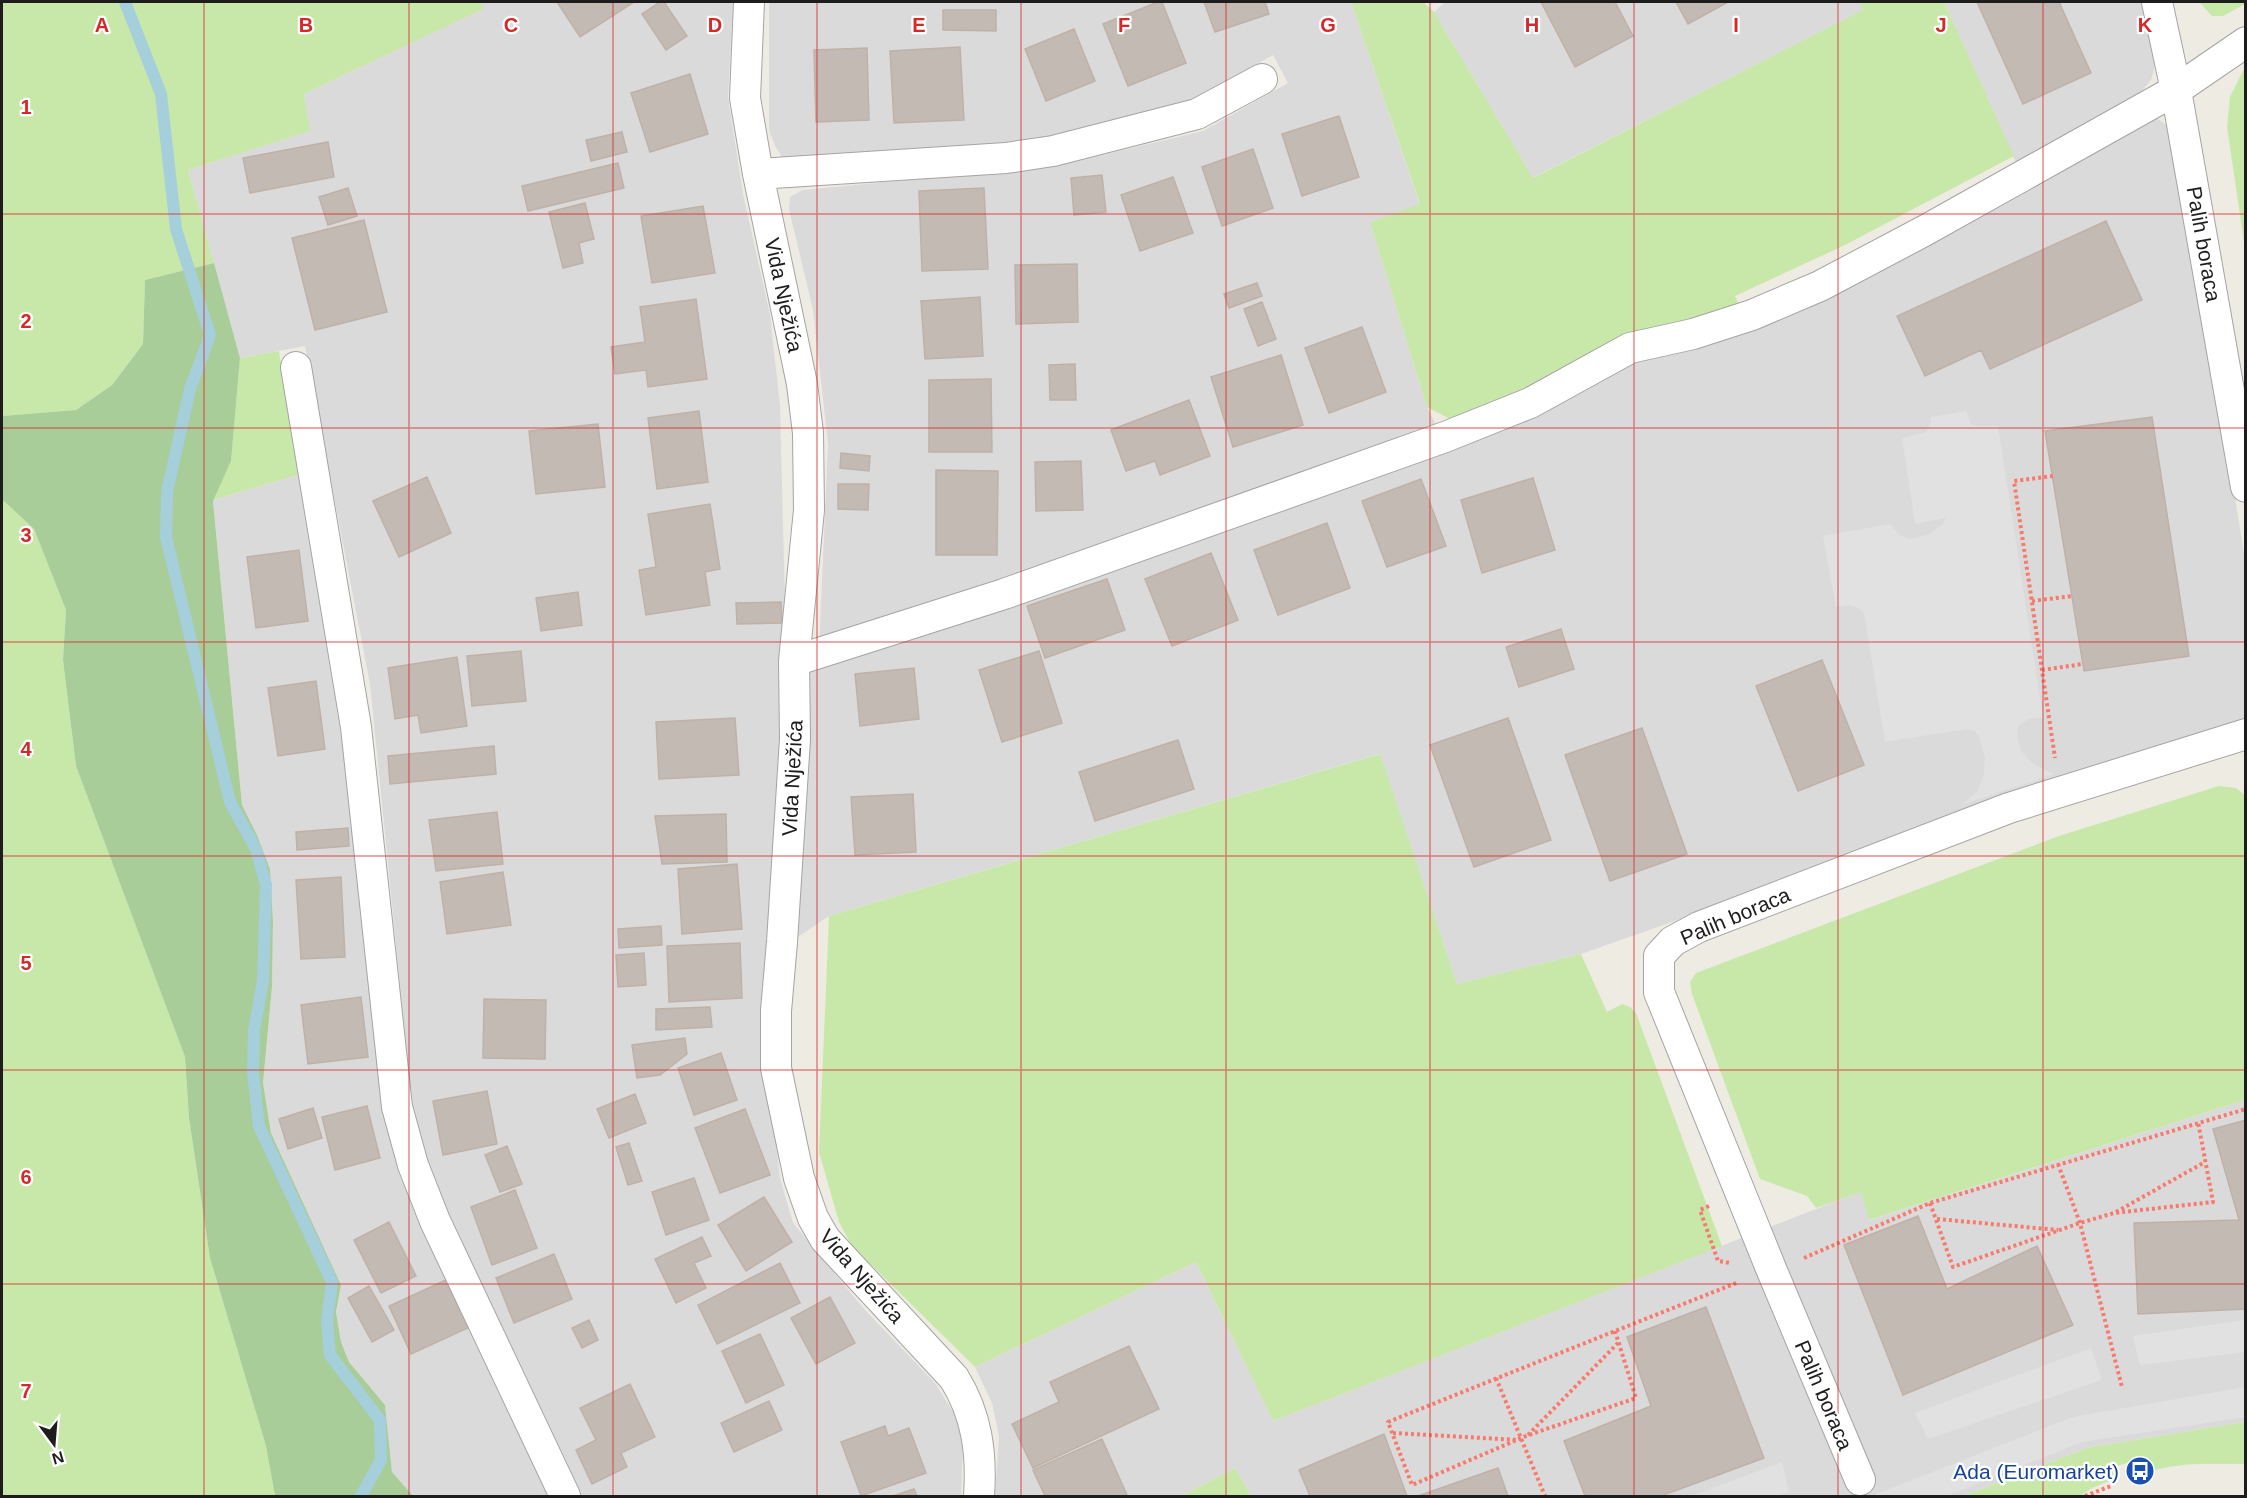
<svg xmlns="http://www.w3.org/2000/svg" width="2247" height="1498" font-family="Arial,sans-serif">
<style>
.residential{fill:#dbdada}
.grass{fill:#c8e8aa}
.forest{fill:#a8cd99}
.parking{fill:#e1e1e1}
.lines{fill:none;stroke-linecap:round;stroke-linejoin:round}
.stream{stroke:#a4cfdb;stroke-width:12}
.building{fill:#c3bab3;stroke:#c0b1a6;stroke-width:1.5}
.street-casing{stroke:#a4a4a4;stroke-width:32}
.path{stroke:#f77a6c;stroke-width:4;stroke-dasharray:3 3;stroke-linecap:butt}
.street{stroke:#fff;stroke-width:30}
.grid{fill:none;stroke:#d62828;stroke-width:1.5;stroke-opacity:0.55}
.labels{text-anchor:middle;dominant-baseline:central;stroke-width:4.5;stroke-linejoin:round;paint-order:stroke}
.street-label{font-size:21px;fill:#1d1d1d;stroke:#fff}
.transit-label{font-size:21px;fill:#164399;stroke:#fff;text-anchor:end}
.grid-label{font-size:20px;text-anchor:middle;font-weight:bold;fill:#d62828;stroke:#fff;stroke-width:4.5;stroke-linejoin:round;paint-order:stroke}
</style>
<rect width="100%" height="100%" fill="#eeebe3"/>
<path class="residential" d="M480,2H733L728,97L743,194L770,315L780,405L788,723L768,1066L780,1178L793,1223L865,1310L935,1383L955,1415L963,1442L961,1496H581L473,1275L433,1179L413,1114L370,684L305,346L240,358L188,170L309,131L304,94L484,8Z
M769,2H1351L1420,205L1370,222L1427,407L1441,435L819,649L828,444L813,310L789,209L790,197L803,190L1061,165L1203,131L1288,83L1273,55L1179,107L1036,141L784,160L775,146L769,130Z
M1445,2H1859L1864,10L1532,178L1434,12Z
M1944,2H2141L2156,62L2151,80L2140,93L2018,167Z
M2157,118L2177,133L2245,560V736L1988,811L1581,954L1457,984L1379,754L829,916L786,945L796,676L1615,365L1734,326L2127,122Z
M298,475L361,855L390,1109L553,1496H413L392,1472L385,1405L349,1362L341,1342L336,1312L341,1285L271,1133L263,1084L272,987L273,921L270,869L257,835L242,805L213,500Z
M2245,1100V1422L2087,1448L1964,1496H1251L1235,1468L1182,1496H995L999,1436L992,1403L975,1367L1196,1262L1273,1421L1862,1191L1870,1220Z"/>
<path class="grass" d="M2,2H480L485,8L304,94L310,131L188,170L214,263L145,280L143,344L112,385L76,410L2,416Z
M1351,2H1423L1434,12L1533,178L1863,10L1859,2H1944L2014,156L1845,245L1735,296L1741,308L1467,417L1450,419L1427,407L1370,222L1420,204Z
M2199,2H2245V4L2223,16H2212Z
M2245,67V249L2227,127L2230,97Z
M279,351L298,475L213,500L231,461L240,358Z
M2,501L5,502L34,529L66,610L63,660L76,766L185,1057L189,1118L210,1258L266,1446L275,1496H2Z
M1380,754L1457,984L1581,954L1607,1012L1622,1004L1630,1007L1636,1013L1722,1246L1273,1421L1196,1262L975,1367L852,1246L839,1222L819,1152L829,916Z
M2219,786L2236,788L2245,795V1100L1869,1220L1861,1192L1816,1208L1807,1196L1760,1179L1692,994L1690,982L1696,973L2059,836Z
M2245,1422V1464C2215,1464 2185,1462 2155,1470L2147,1458L2116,1466L2119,1477L2092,1488L2080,1496H1964L2087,1448Z
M1235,1468L1251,1496H1182Z"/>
<path class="forest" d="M214,263L240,358L231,461L213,501L242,805L257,835L270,869L273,921L272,987L263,1083L271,1133L341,1285L336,1312L341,1342L349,1362L385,1405L392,1472L413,1496H275L266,1446L210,1258L189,1118L185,1057L76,766L63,660L66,610L34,529L5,502L2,501V416L76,410L112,385L143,344L145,280Z"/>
<path class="parking" d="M1966,411L1971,424L1975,426H1998L2043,717L2029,719L2019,725L2017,732L2018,742L2022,752L2033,764L2054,774L1961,805L1977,792L1984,775L1985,758L1979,736L1975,731L1967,729L1885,742L1864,613L1859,608L1849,605L1836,607L1823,536L1890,524L1898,534L1909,539L1915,538L1930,534L1943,524L1946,518L1915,524L1902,438L1926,432L1931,423V417Z
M2245,1320V1352L2140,1365L2133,1336Z
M2091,1348L2102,1380L1928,1439L1915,1413Z
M2245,1387V1417L2082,1442L1947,1496H1871L2073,1417Z
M1782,1462L1789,1492L1777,1496H1692Z"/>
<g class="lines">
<path class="stream" d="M125,2L161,94L176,229L210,335L190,389L167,492L166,537L230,802L256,849L266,885L263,980L254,1031L253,1073L259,1126L332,1282L327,1321L330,1355L380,1420L381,1460L361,1496"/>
</g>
<path class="building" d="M557,2H634L580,37Z
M660,2H664L687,36L666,50L642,14Z
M1158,2H1162L1186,63L1128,86L1103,24Z
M1204,2H1265L1269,14L1215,32Z
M1541,2H1615L1633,36L1575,67Z
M1676,2H1728L1688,24Z
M1977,2H2059L2091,73L2023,104Z
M943,10H996V31L943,30Z
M1074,29L1095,81L1046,101L1025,49Z
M960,47L964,120L894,123L890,51Z
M867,48L869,120L816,122L814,50Z
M690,74L708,134L650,152L631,93Z
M1339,116L1359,177L1302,196L1282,134Z
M622,132L627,152L591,161L586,140Z
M328,142L334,177L250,193L243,158Z
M1253,149L1273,208L1222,226L1202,167Z
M618,163L624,188L528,211L522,186Z
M1102,175L1106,212L1074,215L1071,178Z
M1173,177L1193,233L1140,251L1121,195Z
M348,188L357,216L328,225L319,197Z
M984,188L988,269L922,271L919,191Z
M585,203L594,239L579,243L583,263L563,268L549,212Z
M703,206L715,273L652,283L641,216Z
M364,220L387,312L315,330L292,238Z
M2106,221L2142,300L1990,369L1981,350L1925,376L1897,316Z
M1077,264L1078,322L1016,324L1015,265Z
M1257,283L1262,296L1229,308L1224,294Z
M980,297L983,356L925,359L921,301Z
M696,299L707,379L648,387L646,370L615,374L611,347L645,342L640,307Z
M1262,302L1276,339L1258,346L1244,309Z
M1362,327L1386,392L1329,413L1305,348Z
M1281,355L1303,425L1233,447L1211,377Z
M1075,364L1076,400H1050L1049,365Z
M991,379L992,452H929V380Z
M1189,400L1210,456L1160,475L1155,461L1126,471L1111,430Z
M699,411L708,482L657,489L648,418Z
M2152,417L2189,656L2084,671L2045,431Z
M598,424L605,487L536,494L529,431Z
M841,453L870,456L869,471L840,468Z
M1081,461L1083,510L1036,511L1035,462Z
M936,470L998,471L997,555H936Z
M427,477L451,533L399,557L373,501Z
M1533,478L1555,550L1482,573L1461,500Z
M1421,479L1446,546L1387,567L1362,501Z
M838,484H869L868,510L838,509Z
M710,504L720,569L705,572L710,605L646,615L639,570L656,567L648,514Z
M1327,523L1350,588L1278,615L1254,550Z
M299,550L308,621L256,628L247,557Z
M1211,553L1238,620L1172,646L1145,579Z
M1107,579L1125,630L1045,658L1027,606Z
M578,592L582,625L541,631L536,598Z
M781,602L782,623L737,624L736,603Z
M1561,629L1574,669L1519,687L1506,647Z
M521,651L526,701L472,706L467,656Z
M1039,651L1062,723L1002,742L979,670Z
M457,657L467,726L421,733L418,715L395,719L388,668Z
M1822,660L1864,765L1798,791L1756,686Z
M914,668L919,719L860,726L855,674Z
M316,681L325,749L278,756L268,688Z
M735,718L739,775L659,779L656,722Z
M1508,718L1551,840L1474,867L1430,745Z
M1642,728L1687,854L1610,881L1565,755Z
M1178,740L1194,789L1095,821L1079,772Z
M494,746L496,774L390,784L388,756Z
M913,794L916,852L855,855L851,797Z
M497,812L503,864L436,871L429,820Z
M726,814L727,862L662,864L655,816Z
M348,828L349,846L297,850L296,832Z
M737,864L742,929L682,934L678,869Z
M503,872L511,925L447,934L440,882Z
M341,877L345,957L301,959L296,880Z
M661,926L662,945L619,948L618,929Z
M740,943L742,998L669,1002L667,946Z
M644,953L646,985L618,987L616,955Z
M361,997L368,1057L308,1064L301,1005Z
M484,999L546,1000L545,1059L483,1058Z
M710,1007L712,1027L656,1030V1009Z
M685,1038L687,1054L660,1075L637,1078L632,1045Z
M721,1053L737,1100L694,1115L678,1068Z
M487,1091L497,1144L443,1155L433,1101Z
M635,1094L646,1123L609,1138L597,1109Z
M367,1106L380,1158L335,1170L322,1117Z
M313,1108L322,1138L288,1149L279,1119Z
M745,1109L770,1175L720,1193L695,1128Z
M2246,1120V1309L2138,1314L2134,1223L2239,1220L2213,1129Z
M629,1143L642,1181L628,1185L616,1147Z
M507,1146L522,1184L500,1192L485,1155Z
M694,1178L709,1220L666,1235L652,1192Z
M515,1190L537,1248L492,1265L471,1207Z
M764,1197L792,1242L746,1271L718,1225Z
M1918,1216L1947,1289L2037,1246L2073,1325L1903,1395L1844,1245Z
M389,1222L416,1276L381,1293L354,1240Z
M702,1237L711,1256L694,1263L706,1288L676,1303L655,1259Z
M554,1254L572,1299L514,1323L496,1278Z
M780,1263L800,1303L717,1344L698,1305Z
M448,1279L470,1327L411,1354L389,1306Z
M369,1286L394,1330L372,1342L348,1298Z
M830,1297L855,1343L816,1364L791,1318Z
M1706,1307L1764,1458L1661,1496H1585L1564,1441L1651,1406L1627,1337Z
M589,1320L598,1340L582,1348L572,1328Z
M760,1334L784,1385L746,1403L722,1351Z
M1129,1346L1159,1409L1033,1468L1012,1424L1059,1402L1050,1382Z
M630,1384L655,1437L621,1453L627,1467L592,1484L576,1450L596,1440L580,1408Z
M769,1401L782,1430L734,1452L721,1423Z
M885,1426L888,1436L909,1428L926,1473L861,1496L841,1442Z
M1384,1434L1407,1496H1310L1299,1470Z
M1102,1439L1127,1495L1123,1496H1045L1033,1470Z
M1498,1468L1508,1496H1418Z
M914,1489L917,1496H893Z"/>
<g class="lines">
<g class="street-casing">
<path id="street" d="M749,2L745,98L758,174L802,384L808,433L809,510L794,661L795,739L782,942L776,1011V1068L799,1178L813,1218L825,1239L954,1378C977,1415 982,1453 979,1496
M2157,2L2176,90L2246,487
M758,174L1006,158L1053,151L1197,114L1262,79
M296,367L356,727L397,1107L413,1165L435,1221L565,1496
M794,661L1004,594L1445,437L1530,403L1630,348L1693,334L1752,315L1820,286L1924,231L2176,90L2246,42
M1860,1480L1772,1271L1659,992V956L1673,941L1699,927L2009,808L2246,734"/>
</g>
<path class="path" d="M2053,476L2014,481L2055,758
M2032,601L2072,596
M2042,670L2083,664
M2058,1164L2080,1223L2122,1387
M1930,1203L1953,1267L2080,1223L2114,1213L2213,1202L2198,1122
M1709,1206L1700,1210L1718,1261L1730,1263
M2116,1212L2205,1162
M1937,1219L2058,1230
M1804,1258L1930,1203L2246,1109
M1615,1331L1636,1398L1526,1436L1412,1485L1388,1422C1505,1375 1622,1328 1739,1282
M1496,1378L1545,1496
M1393,1433L1519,1440
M1528,1435L1618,1343
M2085,1496L2111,1486"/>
<use href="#street" class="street"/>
</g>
<path class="grid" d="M204,2V1496M409,2V1496M613,2V1496M817,2V1496M1021,2V1496M1226,2V1496M1430,2V1496M1634,2V1496M1838,2V1496M2043,2V1496M2,214H2246M2,428H2246M2,642H2246M2,856H2246M2,1070H2246M2,1284H2246"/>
<defs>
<g id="bus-disc" transform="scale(1.5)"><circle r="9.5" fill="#1a4fb4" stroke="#fff"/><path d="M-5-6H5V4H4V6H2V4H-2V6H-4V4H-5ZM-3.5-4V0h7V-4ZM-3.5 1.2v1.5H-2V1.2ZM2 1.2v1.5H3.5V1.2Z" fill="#fff"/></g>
</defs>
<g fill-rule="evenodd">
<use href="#bus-disc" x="2140" y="1471"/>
</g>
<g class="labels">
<g class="street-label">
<text transform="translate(2204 244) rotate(80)">Palih boraca</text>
<text transform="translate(784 295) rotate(78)">Vida Nježića</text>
<text transform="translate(792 778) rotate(-87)">Vida Nježića</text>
<text transform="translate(1735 916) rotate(-23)">Palih boraca</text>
<text transform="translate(862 1276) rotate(49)">Vida Nježića</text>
<text transform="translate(1824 1395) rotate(67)">Palih boraca</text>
</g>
<g class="transit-label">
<text x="2119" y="1471">Ada (Euromarket)</text>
</g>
</g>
<g class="grid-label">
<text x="102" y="32">A</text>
<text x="306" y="32">B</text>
<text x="511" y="32">C</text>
<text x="715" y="32">D</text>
<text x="919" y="32">E</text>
<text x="1124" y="32">F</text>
<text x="1328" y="32">G</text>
<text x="1532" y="32">H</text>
<text x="1736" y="32">I</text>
<text x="1941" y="32">J</text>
<text x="2145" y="32">K</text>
<text x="26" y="114">1</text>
<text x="26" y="328">2</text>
<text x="26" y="542">3</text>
<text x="26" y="756">4</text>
<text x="26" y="970">5</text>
<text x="26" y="1184">6</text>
<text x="26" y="1398">7</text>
</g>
<rect width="2247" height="1498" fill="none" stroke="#1d1d1d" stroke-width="6"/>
<g transform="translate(54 1444) rotate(164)" stroke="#ffffff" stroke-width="4.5" paint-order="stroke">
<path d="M0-4.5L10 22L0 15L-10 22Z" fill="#1d1d1d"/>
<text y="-9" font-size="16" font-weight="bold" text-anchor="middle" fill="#1d1d1d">N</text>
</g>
</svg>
